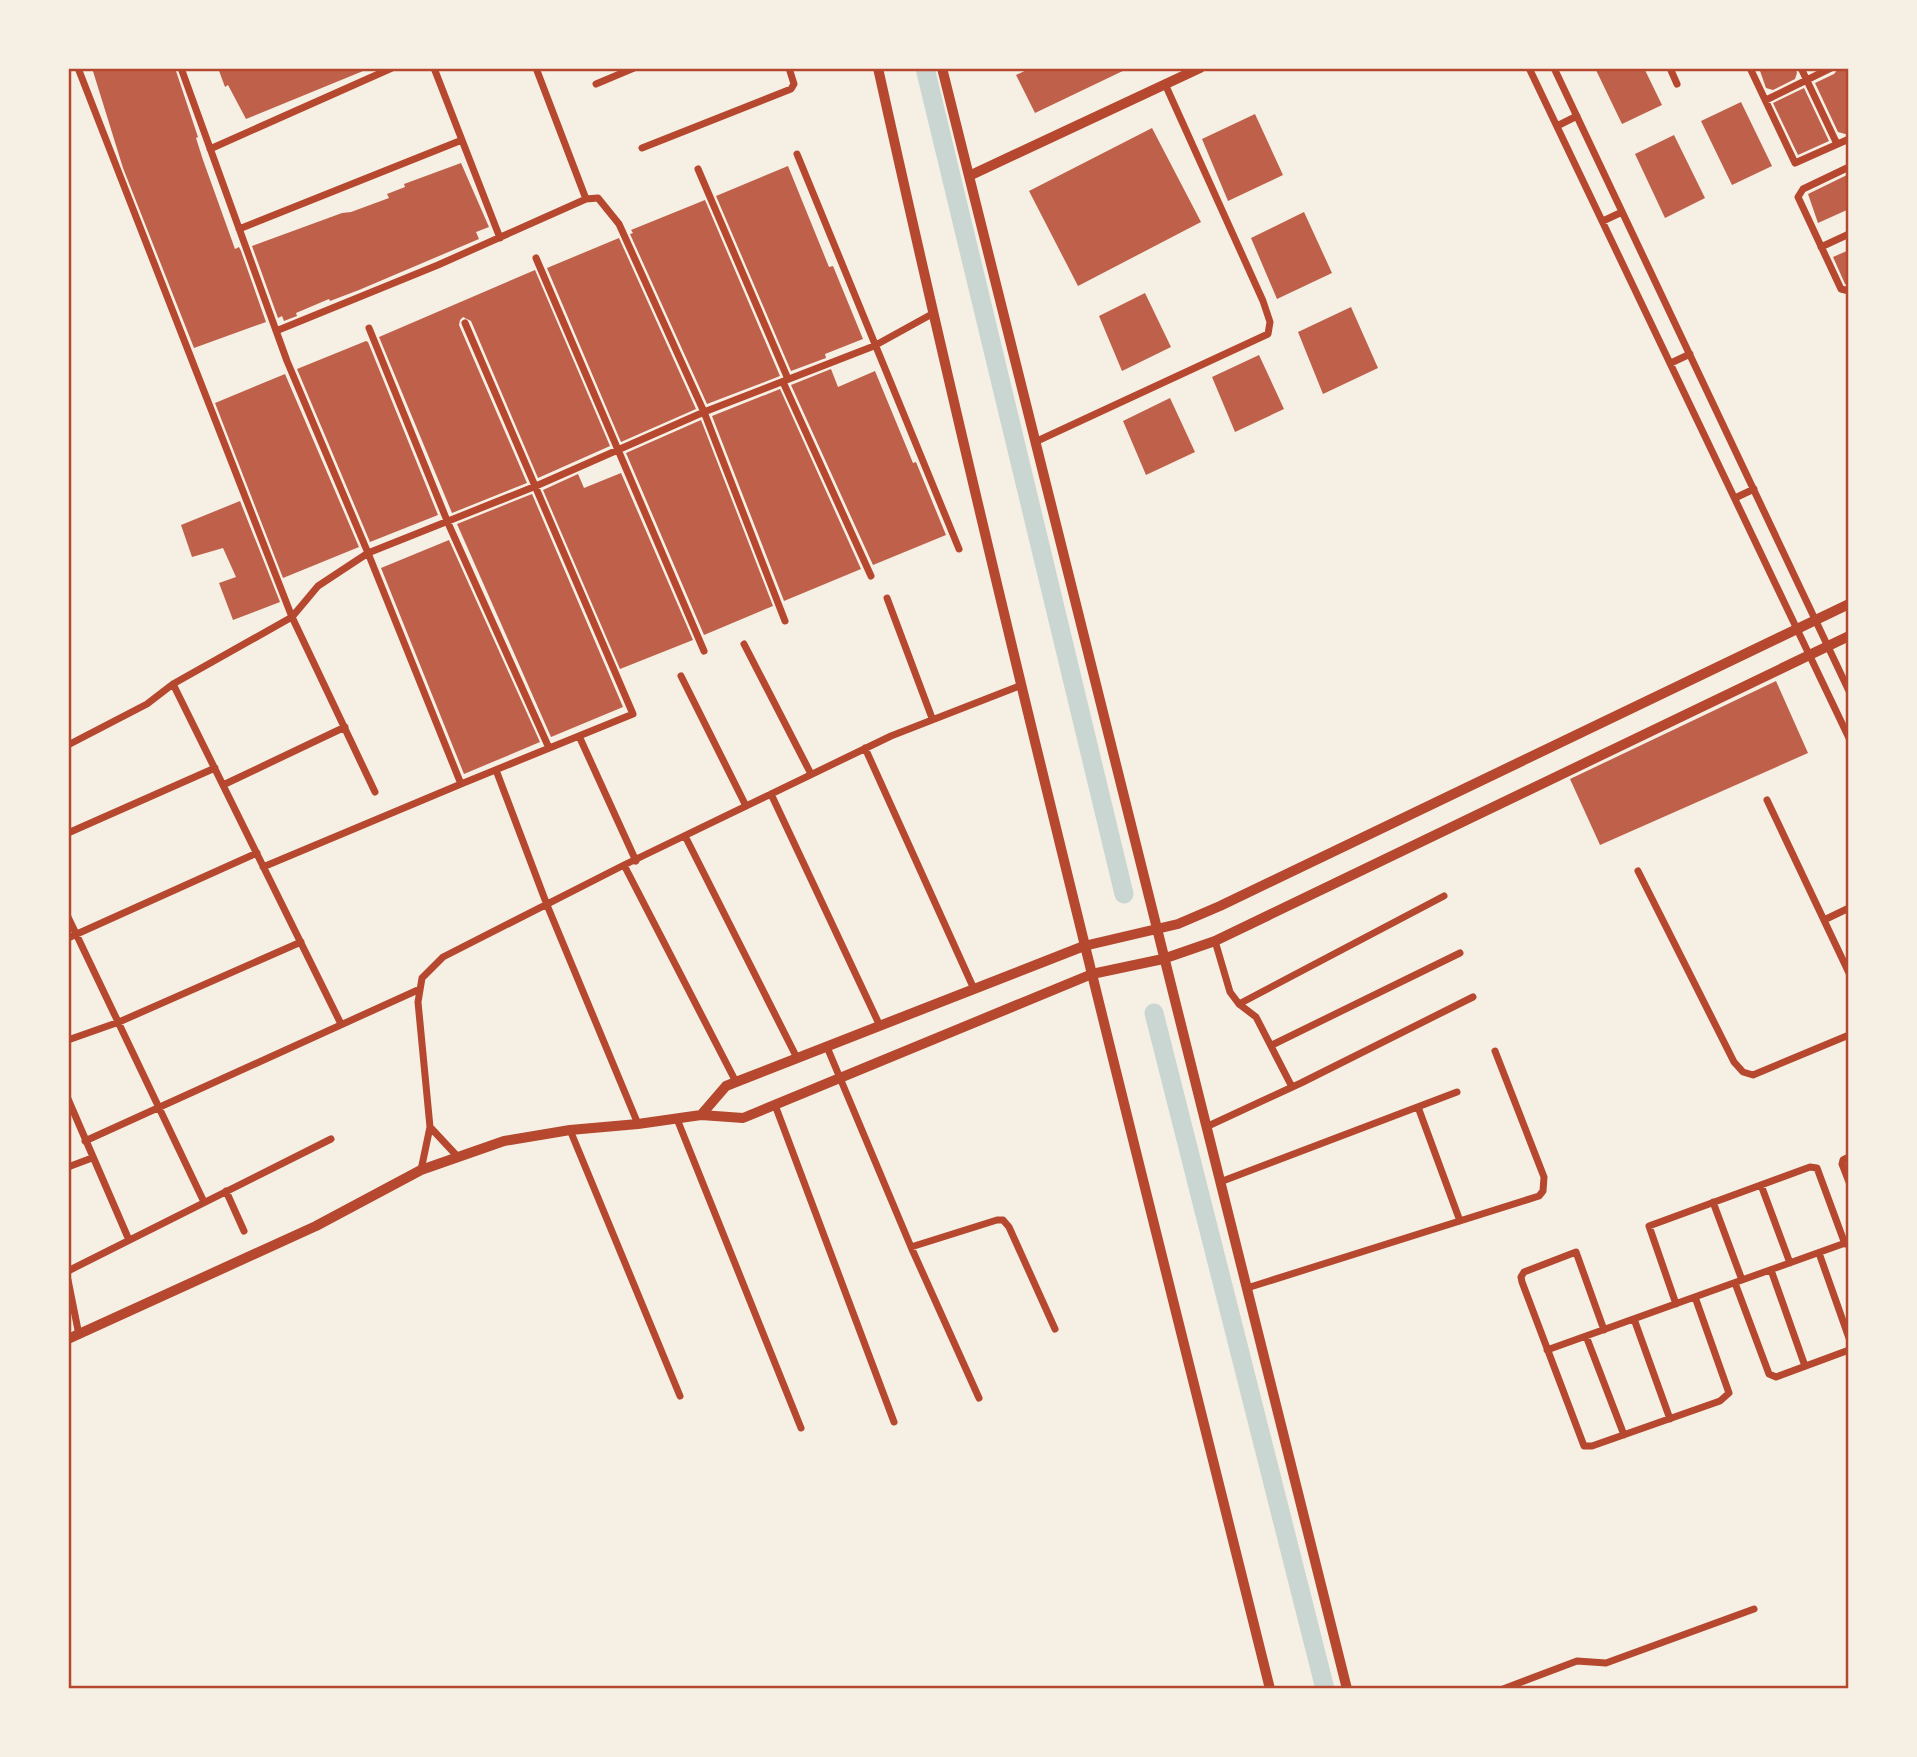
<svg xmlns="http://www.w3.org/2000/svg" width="1917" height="1757" font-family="Barlow,sans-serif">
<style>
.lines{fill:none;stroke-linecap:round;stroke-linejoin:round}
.canal{stroke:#c9d6d2;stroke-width:19}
.building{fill:#bf614a}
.minor{stroke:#b5482f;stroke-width:7}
.tertiary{stroke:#b5482f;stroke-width:10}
.neatline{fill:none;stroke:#b5482f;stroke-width:2.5}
</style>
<rect width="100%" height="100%" fill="#f6efe4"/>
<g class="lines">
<path class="canal" d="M925,68L1124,894
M1154,1013L1325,1689"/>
</g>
<path class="building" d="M92,68H175L198,137L196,138L203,160L235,249L239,247L241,251L266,322L194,348L123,168Z
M218,68H368V69L246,119L228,85L225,87Z
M1031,68H1129L1035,113L1016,75Z
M1595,68H1644L1662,105L1622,124Z
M1759,68H1795L1797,73L1795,79L1773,90L1766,88Z
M1839,68H1849V133L1845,134L1838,132L1815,83L1834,74Z
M1804,88L1829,141L1798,155L1773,103Z
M1741,102L1772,166L1732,185L1701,121Z
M1255,114L1283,175L1228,201L1202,139Z
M1152,128L1201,222L1078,286L1029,191Z
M1674,135L1705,198L1665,218L1635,154Z
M461,163L489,227L476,232L479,239L359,290L330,301L329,299L296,313L297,316L284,321L282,316L278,318L252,246L342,213L351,212L389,198L387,194L405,187L404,184Z
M788,166L829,267L833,266L863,339L825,354L826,358L791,371L716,196Z
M1849,174V209L1818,223L1808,194Z
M705,200L780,376L707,404L630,234L633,233L631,230Z
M1304,212L1332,273L1277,299L1251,238Z
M619,238L696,409L621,442L547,268Z
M1849,250V285L1845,284L1833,257Z
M535,270L610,446L538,478L471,321L463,317L460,320L459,325L527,483L452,513L379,337Z
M1145,293L1171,347L1122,371L1099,316Z
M1351,307L1378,368L1323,394L1298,332Z
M366,341L368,342L438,515L370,542L297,369Z
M1259,355L1284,409L1235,432L1212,377Z
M831,369L838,387L875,371L913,463L916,462L946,535L873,565L791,385Z
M285,374L359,547L283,578L215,403Z
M780,389L861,569L784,601L712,416Z
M1170,398L1195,452L1146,475L1123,421Z
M701,420L773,606L704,635L626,453Z
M621,473L693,640L620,669L543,490L578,474L584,488Z
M532,494L623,707L551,737L457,524Z
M240,501L280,602L233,620L219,583L236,577L223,548L192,557L181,525Z
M449,540L540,742L464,774L381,568Z
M1776,681L1808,753L1600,845L1570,779Z"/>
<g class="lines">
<path class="minor" d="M78,68L292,617L375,792
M181,68L287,361L368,553L461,784L633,714L465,323
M434,68L500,238
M1529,68L1849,738
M1554,68L1849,691
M1670,68L1677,84
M1750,68L1795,163L1849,139
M1801,68L1837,144
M596,84L634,68
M1766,100L1831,68
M1557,126L1577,116
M642,148L791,89L794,84L789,68
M210,149L392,68
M797,154L959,549
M1849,167L1803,189L1798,197L1841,289L1849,291
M698,169L788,379
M586,199L598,198L619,224L704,412L785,621
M1603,221L1622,212
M239,229L462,140
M1821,247L1849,234
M536,258L704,651
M369,328L448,523L549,748
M276,331L438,265L586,199L536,68
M1671,363L1690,354
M783,382L871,576
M1035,442L1268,334L1270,322L1263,301L1165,84
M1735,498L1754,489
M887,598L932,718
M744,644L811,774
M681,676L746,806
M173,684L341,1024
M579,736L636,861
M68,745L147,704L173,684L292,617L318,586L368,553L536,486L704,412L874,346L932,314
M865,748L974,989
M496,770L547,905L638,1124
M223,785L345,727
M771,794L880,1026
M1767,800L1849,973
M68,833L215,768
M685,836L797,1058
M624,865L736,1082
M263,867L461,784
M1638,871L1734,1062L1743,1072L1753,1075L1849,1035
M68,917L204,1202
M1824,920L1849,908
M68,938L257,853
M1215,941L1230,992L1239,1004L1256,1017L1292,1087
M1239,1004L1444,896
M68,1040L119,1022L301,942
M1272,1045L1460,953
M827,1047L911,1247L979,1398
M68,1099L129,1240
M775,1105L894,1422
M1418,1107L1460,1221
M677,1119L801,1428
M430,1127L458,1157
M1206,1127L1301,1083L1473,997
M570,1130L680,1396
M85,1141L420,989
M1849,1157L1843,1160L1842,1164L1849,1182
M68,1167L92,1158
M421,1170L430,1127L418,1002L422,978L443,957L624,865L891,736L1022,685
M1220,1182L1457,1092
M1761,1185L1790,1263
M226,1191L244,1231
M1713,1202L1742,1280
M911,1247L997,1220H1003L1009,1227L1055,1329
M1819,1253L1849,1338
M1771,1270L1805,1366
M68,1271L331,1139
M68,1280L79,1335
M1735,1283L1769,1374L1776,1377L1849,1350
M1247,1288L1539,1196L1543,1191L1544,1177L1495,1051
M1676,1304L1649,1226L1810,1167L1817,1168L1845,1244
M1634,1319L1670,1419
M1604,1330L1576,1252L1524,1272L1521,1277L1522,1282L1584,1446H1592L1720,1401L1729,1393L1695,1297
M1586,1336L1624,1435
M1547,1350L1848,1242
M1503,1689L1577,1661L1606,1663L1754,1609"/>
<path class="tertiary" d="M878,68C998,611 1136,1150 1270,1689
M942,68L1347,1689
M969,176L1200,68
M701,1115L726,1086L736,1082L1084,946L1178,924L1220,906L1849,604
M68,1339L316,1226L421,1170L504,1141L570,1130L638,1124L701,1115L743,1118L1092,974L1163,959L1215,941L1849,636"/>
</g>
<rect width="1917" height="1757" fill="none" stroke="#f6efe4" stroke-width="140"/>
<rect x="70" y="70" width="1777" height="1617" class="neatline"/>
</svg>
